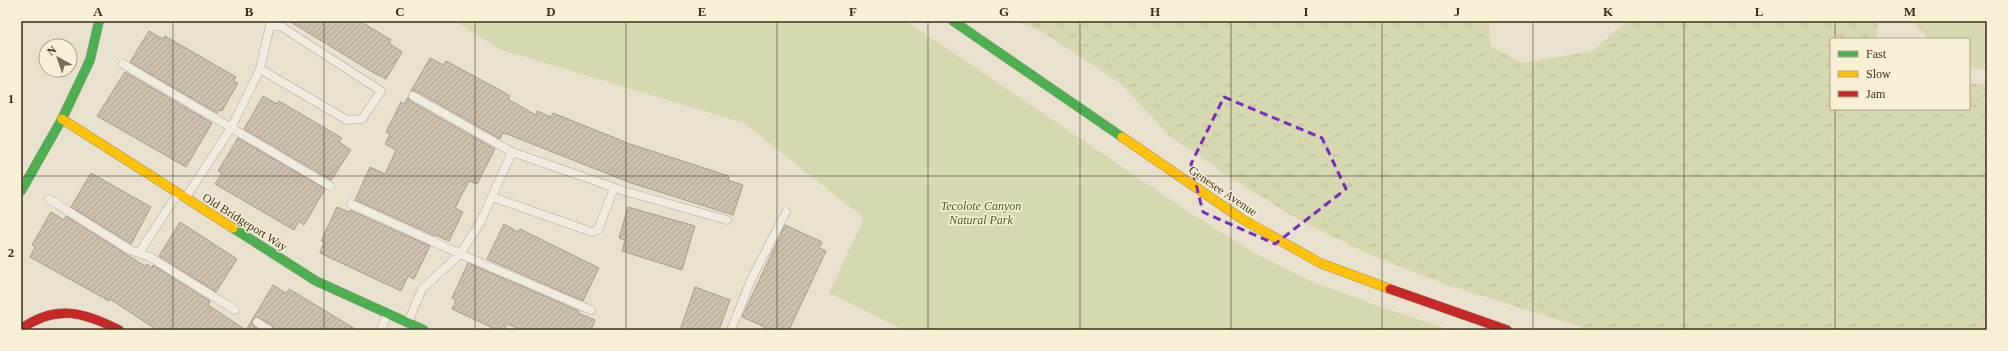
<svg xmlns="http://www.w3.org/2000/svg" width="2008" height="351" font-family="Georgia,serif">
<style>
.grass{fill:url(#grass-tufts)}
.park{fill:#d6d8af}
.building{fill:url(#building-hatch);stroke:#a99d8d}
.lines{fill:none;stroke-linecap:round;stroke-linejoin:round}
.lane-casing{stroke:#ada697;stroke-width:9}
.fast-casing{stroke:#9d9586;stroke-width:10}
.slow-casing{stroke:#9d9586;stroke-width:10}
.jam-casing{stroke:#9d9586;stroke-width:10}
.lane{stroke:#efebe1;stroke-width:8}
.fast{stroke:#4caf50;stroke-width:9}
.slow{stroke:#ffc107;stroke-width:9}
.jam{stroke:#c62828;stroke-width:9}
.marked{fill:none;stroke:#7b2cbf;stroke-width:3;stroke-dasharray:8 5;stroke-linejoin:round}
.grid{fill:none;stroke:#3d2f1d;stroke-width:1;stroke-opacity:0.55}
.labels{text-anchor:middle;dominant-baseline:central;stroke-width:3;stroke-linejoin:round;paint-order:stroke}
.street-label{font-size:12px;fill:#3d2f1d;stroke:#f8f0d4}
.park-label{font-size:12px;font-style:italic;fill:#495b22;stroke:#f8f0d4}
.neatline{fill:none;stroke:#3d2f1d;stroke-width:1.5}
.grid-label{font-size:13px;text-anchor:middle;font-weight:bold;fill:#3d2f1d}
</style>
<defs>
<pattern id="grass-tufts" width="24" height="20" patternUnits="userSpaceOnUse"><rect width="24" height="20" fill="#d6d8af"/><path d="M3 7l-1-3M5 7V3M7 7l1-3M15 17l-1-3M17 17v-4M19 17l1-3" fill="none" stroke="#b9ba96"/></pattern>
<pattern id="building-hatch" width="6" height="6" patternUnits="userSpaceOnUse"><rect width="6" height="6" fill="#ccbfae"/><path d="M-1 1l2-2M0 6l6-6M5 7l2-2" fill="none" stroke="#b0a495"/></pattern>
</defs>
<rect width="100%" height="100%" fill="#e8e1ce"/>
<path class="grass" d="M1015,21H1489L1490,46L1522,63L1592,51L1627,21H1878L1877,39H1831V109H1969V83L1987,85V330H1590L1442,283L1371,255L1306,224L1234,180L1170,136L1120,83L1043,32Z"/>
<path class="park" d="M454,21H906L1192,214L1255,253L1313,282L1381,307L1450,330H903L829,293L864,218L744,123L499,49Z
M1911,21H1987V70L1969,67V39H1929Z"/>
<path class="building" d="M289,21H360L391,40L389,43L402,52L386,79L379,75V76Z
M149,31L163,39L165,36L236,77L233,81L238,83L222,111L219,110L217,113L130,62Z
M430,58L443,65L446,61L498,89L510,96L508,99L536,115L537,111L551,117L553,113L630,144L729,176L728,180L743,185L733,215L631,183L507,134L502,133L500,139L416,91H411Z
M125,72L212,123L186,167L97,116Z
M263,96L277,104L279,101L342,138L339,142L351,150L331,180L244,129Z
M408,97L410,101L495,149L477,184L469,181L455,208L463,212L449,241L435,235V236L355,200L370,167L385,174L396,150L385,144L390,134L386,132L401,102L404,104Z
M238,138L325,189L304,225L299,221L294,230L215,184L222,173L218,171Z
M91,173L151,207L131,244L71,207Z
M337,207L349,212L350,210L430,246L414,279L408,276L401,291L320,253L324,242L321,241Z
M628,207L695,226L682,270L622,251L625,240L619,238Z
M51,212L64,220L66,216L145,266L147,264L152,268L153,265L210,301L208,305L246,330L273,285L286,293L289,289L357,330H274L272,325L257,317L253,319L252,322L254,326L259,330H157L110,299L109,301L30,257L35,247L32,245Z
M180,222L237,259L216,292L159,256Z
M504,224L518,232L520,229L599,268L583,301L487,259Z
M785,225L822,242L819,248L826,251L789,330H771L742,317Z
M468,263L579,311L578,313L595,320L591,330H522L507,324L504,330H497L452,309L456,300L452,298Z
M695,287L730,300L719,330H680Z"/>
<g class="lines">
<g class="lane-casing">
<path id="lane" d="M123,64L330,186
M260,69L347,120L362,119L381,91L282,27L271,25
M413,96L512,152L624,191L727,220
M186,197L231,128L260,69L271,21
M492,197L592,232L598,230L614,188
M49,199L130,250L150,257L235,310
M351,204L460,254L591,310
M139,253L178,193
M257,322L269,330
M408,322L422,289L460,254L480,223L512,152
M381,330L387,314
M731,330L751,280L786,212"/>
</g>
<g class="fast-casing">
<path id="fast" d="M953,21L1122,137
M21,191L62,119L90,60L99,21
M233,228L316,281L424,330"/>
</g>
<g class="slow-casing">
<path id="slow" d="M62,119L233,228
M1122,137L1242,219L1320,263L1390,289"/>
</g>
<g class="jam-casing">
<path id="jam" d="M1390,289L1507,330
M21,329C55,304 84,312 119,330"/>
</g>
<use href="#lane" class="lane"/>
<use href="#fast" class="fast"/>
<use href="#slow" class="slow"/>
<use href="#jam" class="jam"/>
</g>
<path class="marked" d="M1224,97L1322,138L1346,189L1275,244L1203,212L1191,164Z"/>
<path class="grid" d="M173,21V330M324,21V330M475,21V330M626,21V330M777,21V330M928,21V330M1080,21V330M1231,21V330M1382,21V330M1533,21V330M1684,21V330M1835,21V39M1835,109V330M21,176H1987"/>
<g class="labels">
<g class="street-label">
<text transform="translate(1223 191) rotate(34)">Genesee Avenue</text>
<text transform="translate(245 222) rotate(32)">Old Bridgeport Way</text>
</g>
<g class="park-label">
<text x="981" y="206">Tecolote Canyon<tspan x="981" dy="14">Natural Park</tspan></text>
</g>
</g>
<rect width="2008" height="351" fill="none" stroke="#f8f0d4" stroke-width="44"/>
<rect x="1830" y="38" width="140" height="72" fill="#f8f0d4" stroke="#ada38b"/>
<rect x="1838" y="51" width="20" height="6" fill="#4caf50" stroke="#ada38b"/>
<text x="1866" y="58" font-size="12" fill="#3d2f1d">Fast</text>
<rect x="1838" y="71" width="20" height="6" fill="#ffc107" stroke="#ada38b"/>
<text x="1866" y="78" font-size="12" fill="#3d2f1d">Slow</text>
<rect x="1838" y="91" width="20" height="6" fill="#c62828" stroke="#ada38b"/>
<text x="1866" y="98" font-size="12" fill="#3d2f1d">Jam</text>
<g transform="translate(58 58) rotate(320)"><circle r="19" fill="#f8f0d4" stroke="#ada38b"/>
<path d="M0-3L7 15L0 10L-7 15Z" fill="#796d5b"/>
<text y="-6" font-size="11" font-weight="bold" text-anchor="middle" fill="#3d2f1d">N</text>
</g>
<rect x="22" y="22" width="1964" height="307" class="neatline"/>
<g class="grid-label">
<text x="98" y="16">A</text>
<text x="249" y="16">B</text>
<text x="400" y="16">C</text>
<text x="551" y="16">D</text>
<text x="702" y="16">E</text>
<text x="853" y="16">F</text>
<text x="1004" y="16">G</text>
<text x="1155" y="16">H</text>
<text x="1306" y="16">I</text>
<text x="1457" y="16">J</text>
<text x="1608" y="16">K</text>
<text x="1759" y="16">L</text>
<text x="1910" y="16">M</text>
<text x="11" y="103">1</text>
<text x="11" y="257">2</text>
</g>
</svg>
